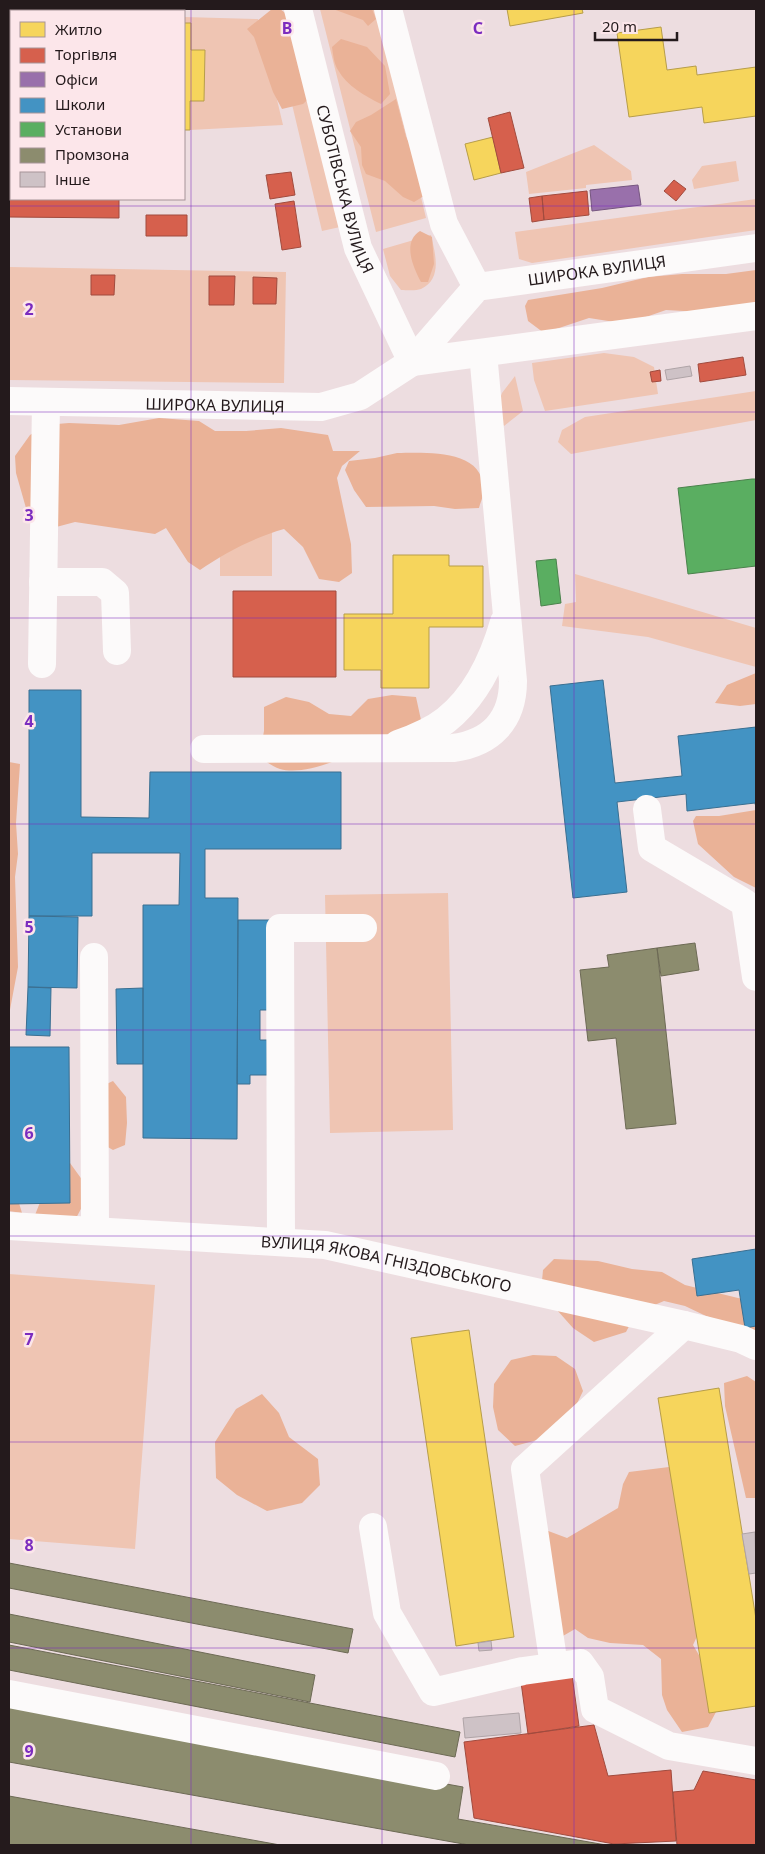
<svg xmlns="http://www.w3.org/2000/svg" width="765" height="1854" font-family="'Noto Sans',sans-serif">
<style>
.green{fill:#efc5b3}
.forest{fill:#eab297}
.homes{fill:#f6d55c;stroke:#b79d49}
.shops{fill:#d6604d;stroke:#a14b3e}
.offices{fill:#9970ab;stroke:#765680}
.schools{fill:#4393c3;stroke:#3a6f91}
.public{fill:#5aae61;stroke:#4a824c}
.industry{fill:#8c8c6e;stroke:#6d6a55}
.building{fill:#cec2c6;stroke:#afa4a7}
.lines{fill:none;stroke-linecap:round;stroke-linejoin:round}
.minor{stroke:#fcfafa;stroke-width:28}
.grid{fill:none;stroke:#7b2cbf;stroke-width:1;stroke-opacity:0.55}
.labels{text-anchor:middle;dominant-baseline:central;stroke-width:5;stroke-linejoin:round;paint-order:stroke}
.street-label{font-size:16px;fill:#241a1c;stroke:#fce6ea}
.grid-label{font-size:16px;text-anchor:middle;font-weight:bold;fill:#7b2cbf;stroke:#fce6ea;stroke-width:5;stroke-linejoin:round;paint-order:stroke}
</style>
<rect width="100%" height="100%" fill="#eddde0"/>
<path class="green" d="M320,9H376L426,218L376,232Z
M184,17L258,19L283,125L190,130V101H204L205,51L191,50L190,23H184Z
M290,20L340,227L322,231L273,24Z
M594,145L631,171L632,180L586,185V188L529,194L526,172Z
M736,161L739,181L694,189L692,180L702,166Z
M756,199V230L532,263L519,259L515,232Z
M431,235C435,253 443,279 421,289C416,291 406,290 401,290L390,276L383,249Z
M9,267L286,272L284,383L9,380Z
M604,353L634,357L654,367L658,394L545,411L534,380L532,363Z
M515,376L523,411L504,426L495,413L502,393Z
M756,391V420L571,454L558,442L562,430L585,417Z
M220,516H272V576H220Z
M575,574L756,628V667L648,637L562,626L565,604L576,602Z
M448,893L453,1130L330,1133L325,895Z
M9,1274L155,1285L135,1549L9,1539Z"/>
<path class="forest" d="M272,9H280L288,15L319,89L303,104L282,109L273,92L254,37L247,29Z
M333,9H372L376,19L368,26L363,20Z
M341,39L367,47L385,66L390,94L381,104C365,96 347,86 338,70C334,64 333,54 332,47Z
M396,99L406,137L415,153L424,196L414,202L403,197L385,181L366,174L362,165L361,147L350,131L356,122L371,115Z
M420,231L432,237L434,264L428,282H421C413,267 402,242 420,231Z
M756,270V304L701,312L666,310L643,318L621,323L589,318L544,333L528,321L525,306L528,300L602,288L648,277L682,274H726Z
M159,418L199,421L215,431H246L281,428L328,435L333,451H360L342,466L337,478L351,544L352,573L339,582L319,579L303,547L284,529C253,538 226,552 200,570L188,562L166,528L155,534L75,522L45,530L28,515L16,473L15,456L30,435L45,425L69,423L119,425Z
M397,453C426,453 487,448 483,493C483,498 480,503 479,508L455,509L434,506L366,507L354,490L345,470L349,461L375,458Z
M756,673V704L740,706L715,703L727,685Z
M392,695L416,697L421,720C387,736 317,779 280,769C273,767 266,761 259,758L264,731V707L286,697L309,702L329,714L351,716L368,699Z
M9,762L20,764L16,823L18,854L15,877L18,967L9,1015Z
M756,810V888L734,877L698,844L693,821L696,816H719Z
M113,1081L126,1097L127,1123L125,1145L113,1150L106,1146L100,1087Z
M70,1163L83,1181V1205L74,1222L33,1220L54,1167Z
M9,1180L16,1193L22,1213L9,1211Z
M554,1259L598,1261L632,1269L662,1272L685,1285L738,1298L756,1301V1333L706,1316L685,1306L664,1301L636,1313L626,1332L594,1342L573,1328L541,1292L543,1270Z
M533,1355L556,1356L575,1369L583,1391L573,1412L537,1440L515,1446L498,1430L493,1407L494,1384L511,1360Z
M747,1376L756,1382V1498H746L725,1406L724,1383Z
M262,1394L279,1413L289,1437L318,1459L320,1485L302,1503L267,1511L237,1495L216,1478L215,1442L236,1409Z
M669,1467L690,1509L709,1611L693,1645L724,1697L708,1727L682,1732L667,1710L662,1695L661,1659L643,1645L610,1643L588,1638L575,1629L556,1640L535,1526L567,1538L618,1508L623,1484L629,1472Z"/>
<path class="homes" d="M507,9H582L583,13L510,26Z
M184,23H191V50H205L204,101H190V130H184Z
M661,27L667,70L696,66L697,75L756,67V116L704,123L702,107L629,117L617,33Z
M493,137L501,173L474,180L465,144Z
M393,555H449V566H483V627H429V688H381V670H344V614H393Z
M469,1330L514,1637L456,1646L411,1338Z
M719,1388L756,1619V1706L709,1713L658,1398Z"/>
<path class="shops" d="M510,112L524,168L501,173L488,118Z
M9,134H11V199H119V218L9,217Z
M291,172L295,195L270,199L266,175Z
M674,180L686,189L676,201L664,191Z
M587,191L589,215L544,220L542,196Z
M542,196L544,220L532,222L529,198Z
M294,201L301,247L282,250L275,204Z
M146,215H187V236H146Z
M91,275H115L114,295H91Z
M209,276H235L234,305H209Z
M253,277L277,278L276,304H253Z
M743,357L746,375L700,382L698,364Z
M660,370L661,381L652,382L650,372Z
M233,591H336V677H233Z
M572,1675L579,1726L528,1734L521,1682Z
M594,1725L608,1776L671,1770L676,1841L614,1844L474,1818L464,1742Z
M703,1771L756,1780V1845H677L673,1792L694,1790Z"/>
<path class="offices" d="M638,185L641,205L592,211L590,190Z"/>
<path class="schools" d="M603,680L615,783L682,776L678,736L756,727V808L755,803L687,811L686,794L617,802L627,892L573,898L550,686Z
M29,690H81V817L149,818L150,772H341V849H205V898H238L237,1139L143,1138V905H179L180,853H92V916H29Z
M29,916L78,917L77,988L28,987Z
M238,920H275L274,1010H260V1040H267V1075H250V1084H237Z
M28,987L51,988L50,1036L26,1035Z
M143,988V1064H117L116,989Z
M9,1047H69L70,1203L9,1204Z
M756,1249V1326L745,1328L739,1290L697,1296L692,1259Z"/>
<path class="public" d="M752,479H756V566L688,574L678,488Z
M556,559L561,603L541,606L536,561Z"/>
<path class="industry" d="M9,50H11V98L9,97Z
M695,943L699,970L661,976L657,948Z
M657,948L676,1124L626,1129L616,1038L588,1041L580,970L609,967L607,955Z
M9,1563L353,1629L348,1653L9,1588Z
M9,1614L315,1675L310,1702L9,1642Z
M9,1645L460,1732L455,1757L9,1670Z
M9,1705L463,1787L458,1819L606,1845H469L9,1762Z
M9,1796L280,1845H9Z"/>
<path class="building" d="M690,366L692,376L667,380L665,370Z
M755,1532L756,1573L749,1574L742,1534Z
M491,1641L492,1650L479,1651L478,1643Z
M519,1713L521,1733L465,1738L463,1718Z"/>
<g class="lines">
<g class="minor">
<path id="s1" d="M298,9L358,248L412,362"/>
<path d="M388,9L444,224L477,287"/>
<path d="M95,11V9"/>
<path d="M9,115H11"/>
<path d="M412,362L756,316"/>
<path id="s2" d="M9,401L321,407L360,396L412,362L477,287L756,248"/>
<path d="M43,582H102L115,593L117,651"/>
<path d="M42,664L46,402"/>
<path d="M398,744C415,738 432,731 446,720C476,696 494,657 504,622"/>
<path d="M204,749L453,748C491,743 513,720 513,681L483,353"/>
<path d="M647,809L652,848L745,903L756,977"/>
<path d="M94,957L95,1231"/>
<path id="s3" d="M9,1226L325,1245L684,1325L741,1339L756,1346"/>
<path d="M281,1242L280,928H363"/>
<path d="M373,1527L387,1613L433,1692L523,1671L580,1663L590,1677L595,1709L669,1746L756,1761"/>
<path d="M554,1666L525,1469L684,1325"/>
<path d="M9,1694L436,1776"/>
</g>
</g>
<path class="grid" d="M191,9V1845M382,9V1845M574,9V1845M9,206H756M9,412H756M9,618H756M9,824H756M9,1030H756M9,1236H756M9,1442H756M9,1648H756"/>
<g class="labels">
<g class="street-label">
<text stroke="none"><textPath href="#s1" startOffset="186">СУБОТІВСЬКА ВУЛИЦЯ</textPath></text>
<text stroke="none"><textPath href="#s2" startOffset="635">ШИРОКА ВУЛИЦЯ</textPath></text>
<text stroke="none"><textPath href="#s2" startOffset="206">ШИРОКА ВУЛИЦЯ</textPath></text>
<text stroke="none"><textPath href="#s3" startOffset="380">ВУЛИЦЯ ЯКОВА ГНІЗДОВСЬКОГО</textPath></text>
</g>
</g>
<g class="grid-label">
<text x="287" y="34">B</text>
<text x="478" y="34">C</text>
<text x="29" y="315">2</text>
<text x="29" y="521">3</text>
<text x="29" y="727">4</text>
<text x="29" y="933">5</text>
<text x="29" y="1139">6</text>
<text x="29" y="1345">7</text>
<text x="29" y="1551">8</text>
<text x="29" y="1757">9</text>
</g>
<rect width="765" height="1854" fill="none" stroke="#241a1c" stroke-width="20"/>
<rect x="10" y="10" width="175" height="190" fill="#fce6ea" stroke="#a69498"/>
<rect x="20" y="22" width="25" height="15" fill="#f6d55c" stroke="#a69498"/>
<text x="55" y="35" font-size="15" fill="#241a1c">Житло</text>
<rect x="20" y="48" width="25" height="15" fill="#d6604d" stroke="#a69498"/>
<text x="55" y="60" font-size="15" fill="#241a1c">Торгівля</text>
<rect x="20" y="72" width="25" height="15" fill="#9970ab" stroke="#a69498"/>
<text x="55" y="85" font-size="15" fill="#241a1c">Офіси</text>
<rect x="20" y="98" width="25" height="15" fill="#4393c3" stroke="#a69498"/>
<text x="55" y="110" font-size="15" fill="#241a1c">Школи</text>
<rect x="20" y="122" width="25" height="15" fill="#5aae61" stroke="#a69498"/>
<text x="55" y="135" font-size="15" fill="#241a1c">Установи</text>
<rect x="20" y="148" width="25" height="15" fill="#8c8c6e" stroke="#a69498"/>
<text x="55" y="160" font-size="15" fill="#241a1c">Промзона</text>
<rect x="20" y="172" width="25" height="15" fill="#cec2c6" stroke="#a69498"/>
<text x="55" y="185" font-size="15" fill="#241a1c">Інше</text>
<path d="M595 32v8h82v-8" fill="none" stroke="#241a1c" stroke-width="2.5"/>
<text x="602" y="32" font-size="15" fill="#241a1c" stroke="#fce6ea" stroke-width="4" paint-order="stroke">20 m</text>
</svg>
